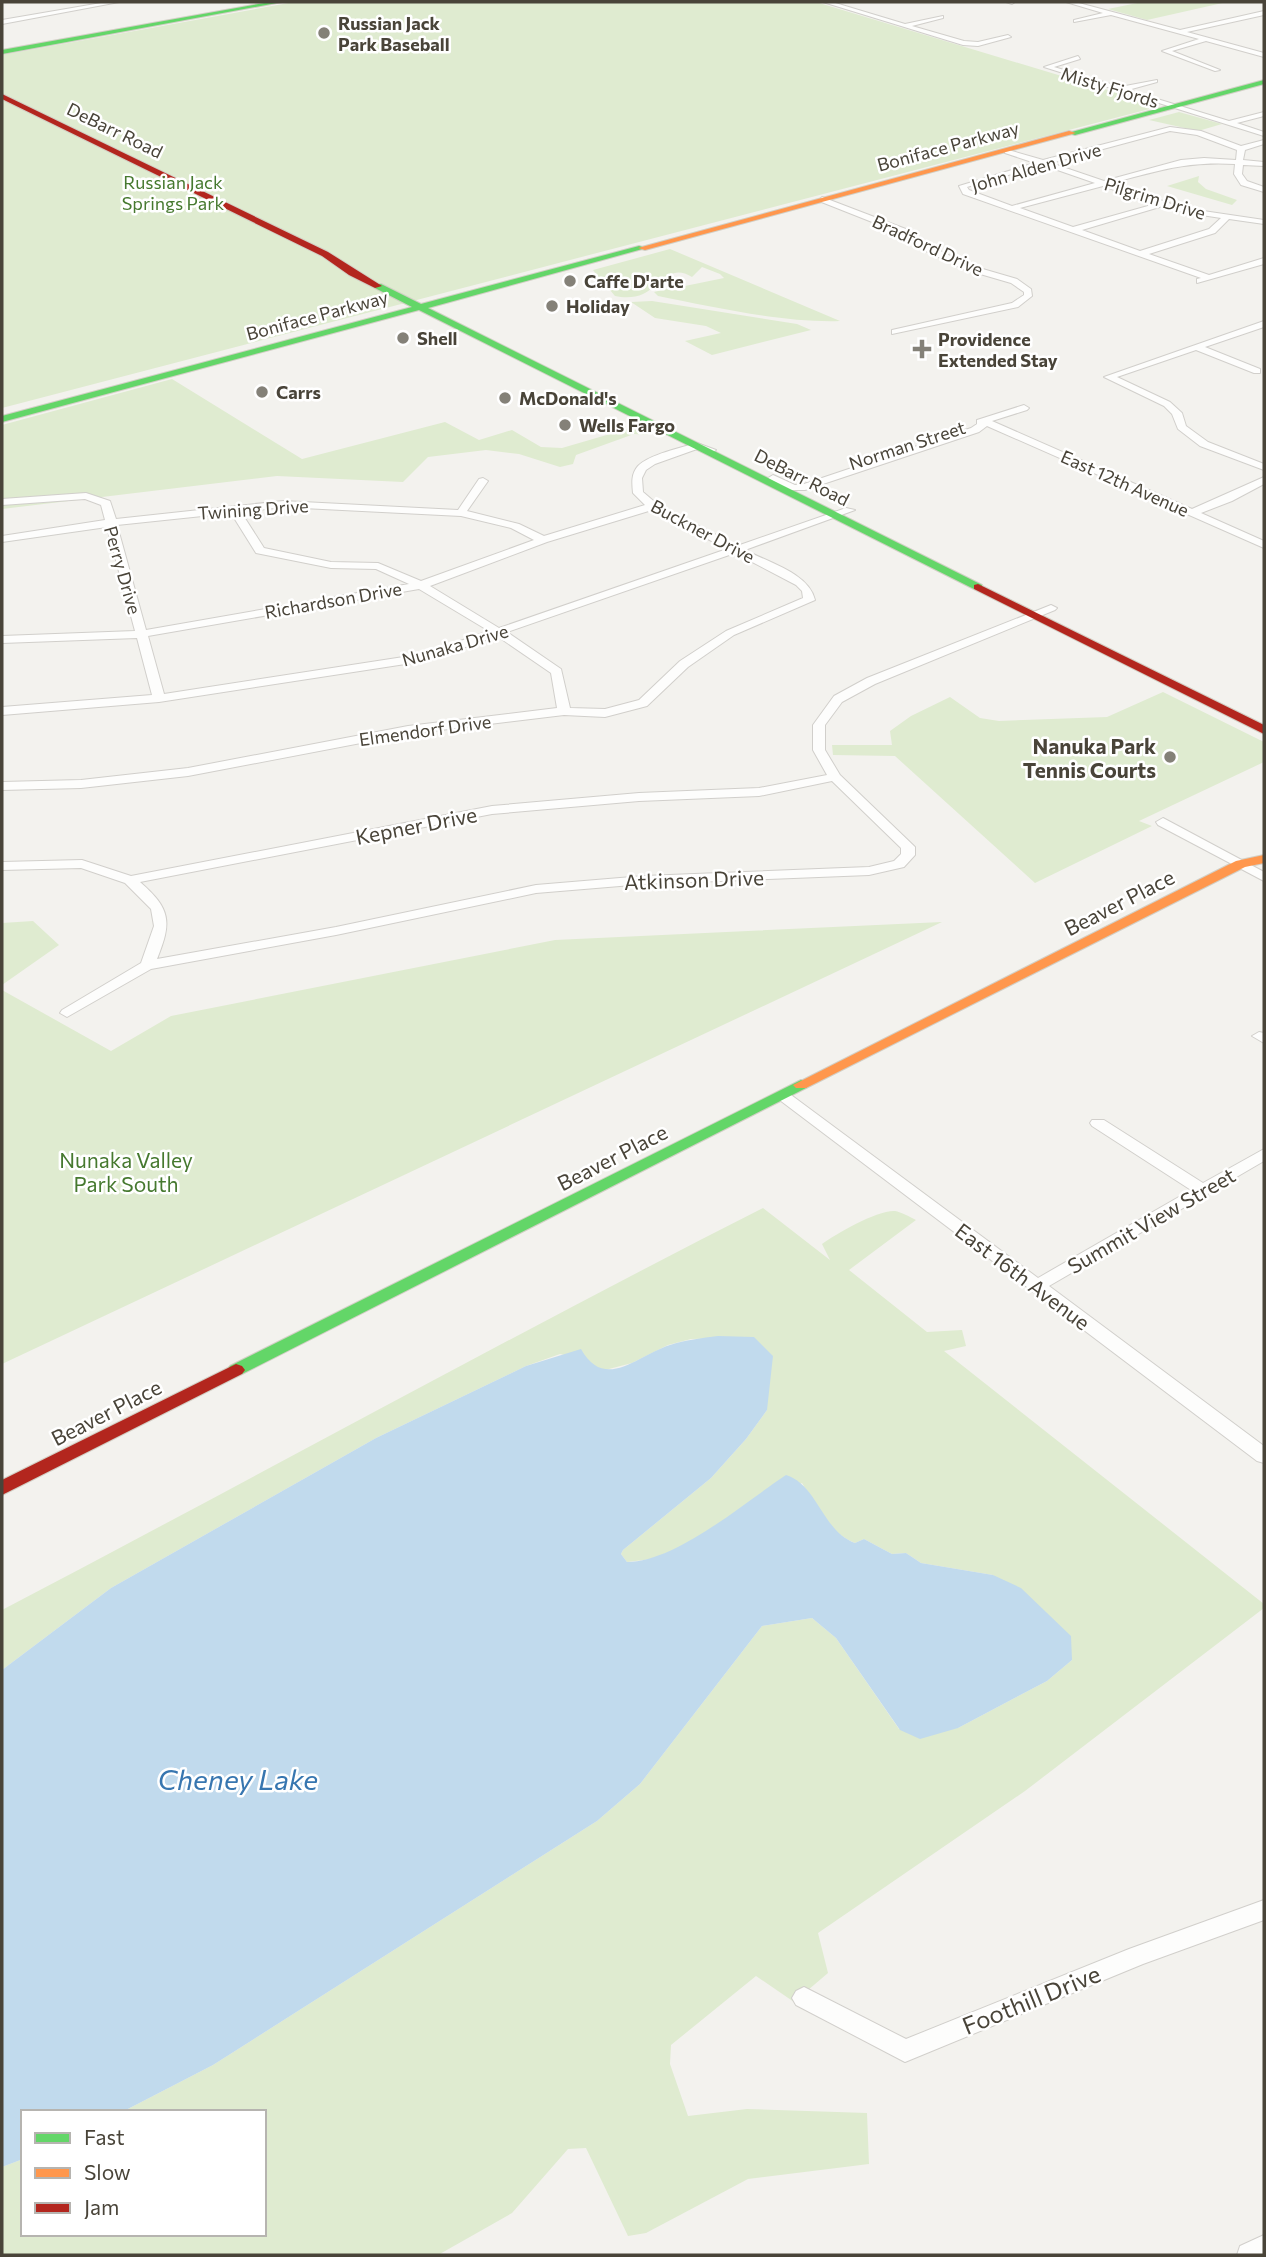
<svg xmlns="http://www.w3.org/2000/svg" width="1266" height="2257" font-family="Commissioner,sans-serif">
<style>
.green{fill:#dfebd0}
.water{fill:#c1daed}
.lines{fill:none;stroke-linecap:round;stroke-linejoin:round}
.street-casing{stroke:#d1cfcb;stroke-width:2}
.fast-casing{stroke:#d2cfc5;stroke-width:2}
.slow-casing{stroke:#d2cfc5;stroke-width:2}
.jam-casing{stroke:#d2cfc5;stroke-width:2}
.street{fill:#fdfdfc;fill-rule:evenodd}
.fast{fill:#63d668;fill-rule:evenodd}
.slow{fill:#ff974d;fill-rule:evenodd}
.jam{fill:#b3261e;fill-rule:evenodd}
.poi-dot{fill:#848178;stroke:#fff;stroke-width:2.5}
.labels{text-anchor:middle;dominant-baseline:central;stroke-width:5;stroke-linejoin:round;paint-order:stroke}
.far-poi-label{font-size:18px;font-weight:bold;fill:#494439;stroke:#fff;text-anchor:start}
.far-street-label{font-size:18px;fill:#494439;stroke:#fff}
.far-park-label{font-size:18px;fill:#46792f;stroke:#fff}
.poi-label{font-size:21px;font-weight:bold;fill:#494439;stroke:#fff;text-anchor:end}
.street-label{font-size:21px;fill:#494439;stroke:#fff}
.park-label{font-size:21px;fill:#46792f;stroke:#fff}
.near-street-label{font-size:24px;fill:#494439;stroke:#fff}
.near-water-label{font-size:28px;font-style:italic;fill:#3776b0;stroke:#fff}
</style>
<rect width="100%" height="100%" fill="#f3f2ee"/>
<path class="green" d="M294,2H816L1161,106L2,408V55Z
M1142,2H1227L1147,20L1108,9Z
M1179,112L1222,124L1198,131L1149,120Z
M1199,176L1198,182L1206,189L1237,200L1232,205L1167,186Z
M670,249L840,321C784,323 713,307 658,296L654,292L666,289L681,291L680,287L724,278L720,274L702,267L692,277C670,263 661,285 643,294C635,298 624,298 615,296L593,270Z
M652,301L797,324L811,330L712,355L685,341L721,333L706,326L655,318L631,302Z
M172,379L302,459L445,422L479,440L512,430L541,447L562,448L634,427L649,435L634,434L576,455L573,464L560,467L519,454L486,450L428,457L403,482L277,476L2,509V425Z
M1163,692L1264,742V762L1139,821L1152,826L1035,883L895,756L833,755L832,745H892L890,731L911,716L950,697L980,718L999,721L1107,717Z
M33,921L59,945L2,985V923Z
M942,922L2,1364V990L111,1051L171,1016L555,940Z
M763,1208L830,1260L822,1244C836,1234 877,1210 895,1211C901,1212 910,1217 916,1220L849,1270L927,1332L962,1330L966,1346L944,1351L1264,1604V1608L1025,1791L818,1933L828,1973L794,2002L756,1976L671,2045L670,2064L688,2116L747,2109L867,2113L869,2164L748,2179L646,2233L628,2236L586,2148L568,2149L512,2213L438,2255H2V2167L23,2159V2234H264V2112H122L213,2065L597,1821L640,1784L762,1626L812,1618L836,1638L899,1729L958,1728L1047,1681L1072,1660L993,1575L921,1563L906,1553L892,1554L864,1539L855,1543C829,1533 816,1506 802,1483L676,1549L652,1559L627,1562L621,1554L623,1550L711,1478L746,1439L767,1410L754,1337L691,1339L668,1345L632,1363L605,1370L594,1367L587,1360L560,1354L526,1366L376,1438L111,1588L2,1670V1610C256,1477 507,1338 763,1208Z"/>
<path class="water" d="M718,1336L754,1337L773,1356L767,1410L746,1439L711,1478L623,1550L621,1554L627,1562C676,1562 745,1502 786,1475C818,1485 822,1531 855,1543L864,1539L892,1554L906,1553L921,1563L993,1575L1021,1588L1071,1636L1072,1660L1047,1681L958,1728L920,1739L900,1730L836,1638L812,1618L762,1626L640,1784L597,1821L213,2065L122,2112H23V2159L2,2167V1670L111,1588L376,1438L526,1366L581,1349C605,1392 638,1355 670,1345C685,1340 702,1338 718,1336Z"/>
<g class="lines">
<g class="street-casing">
<path id="street" d="M107,2H119L2,24V20Z
M823,2H832L905,24L943,16V18L912,26L964,41L978,42L1008,35L1011,37L978,46L963,45Z
M1006,2H1015L1012,4Z
M1066,2H1075L1180,30L1264,11V15L1187,32L1264,53V57L1206,41L1172,51L1220,70L1215,71L1162,51L1199,39L1111,15L1074,22V20L1103,13Z
M1078,56L1080,59L1054,67L1120,87L1157,80V82L1128,90L1229,121L1264,112V116L1237,123L1264,132V136L1044,67Z
M1170,127L1201,131L1241,146L1264,140V144L1245,150L1243,160L1264,162V166L1243,165L1242,174L1247,181L1264,187V192L1241,185L1234,174L1235,164C1185,161 1159,171 1111,183L1183,208L1264,220V224L1229,219L1215,233L1149,254L1209,275L1264,258V264L1197,283V279L1201,278L963,194L959,186L1035,163L1005,153V149L1043,160ZM1170,131L1197,135L1237,150L1236,160L1204,158L1181,160L1104,181L1051,163ZM1043,165L1095,183L1012,206L969,190L967,187ZM1103,186L1155,204L1073,227L1020,208ZM1163,206L1182,212L1221,218L1209,229L1140,251L1082,230Z
M822,197L911,231L930,246L969,265L1017,279L1031,289L1032,296L1018,307L892,334V330L1012,303L1024,295V292L1011,283L963,269L924,250L905,235L819,201Z
M1264,321V327L1205,347L1260,369V373H1254L1196,350L1117,377L1170,402L1182,413L1186,426L1208,442L1264,464V470L1200,446L1178,429L1172,414L1164,406L1104,377Z
M1024,405L1029,408L1027,410L992,421L1192,509L1264,477V484L1232,501L1201,513L1264,541V548L987,426L979,432L805,490H789L768,478L773,475L795,485L804,484L971,428L977,424V420Z
M697,443L716,450L711,453L697,449L655,464L646,470L642,478L643,492L657,504L737,546L846,508L855,510L745,550C767,562 809,573 815,600L734,635L688,667L647,706L605,717L564,715L408,734L188,776L81,788L2,790V782L81,780L188,768L408,726L557,708L551,673L497,636L425,661L159,702L2,715V707L152,695L137,638L2,643V636L135,631L107,527L2,542V536L105,520L101,505L85,499L2,505V499L86,493L110,501L116,519L283,501L458,510L479,479L483,478L488,481L467,511L519,524L544,536L645,505L633,493C632,483 631,474 638,466C648,455 683,447 697,443ZM283,507L461,516L511,528L534,540L421,581L378,563L331,562L264,548L241,512ZM652,510L727,549L499,628L430,586L547,542ZM231,513L256,553L331,568L376,569L409,584L146,630L117,525ZM735,553L796,585L802,591L803,598L726,631L680,661L639,700L605,709L570,708L561,669L507,632ZM419,589L489,631L423,654L164,694L148,636Z
M1051,605L1057,608L1055,610L875,684L842,702L825,725V750L840,775L915,847V855L904,867L869,875L644,884L536,893L336,935L151,969L67,1017L60,1013L62,1010L141,963L154,926L151,909L125,883L81,868L2,870V862L82,860L131,876L492,806L639,793L759,788L827,775L813,750V725L834,696L867,678ZM832,781L901,848V854L894,861L869,867L644,876L536,885L336,927L157,959C172,922 171,909 140,882L492,814L639,801L759,796Z
M1163,818L1264,872V881L1158,825L1156,822Z
M1259,1032L1264,1033V1043L1252,1036Z
M782,1090L787,1092L1038,1278L1191,1190L1092,1126L1090,1123L1092,1120H1104L1203,1183L1264,1149V1161L1049,1286L1264,1446V1463L1257,1461L777,1098L774,1095Z
M1264,1900V1920L1143,1964L905,2062L796,2005L792,1998L796,1991L804,1987L906,2039L1129,1949Z
M1264,2235V2255H1237L1240,2246Z"/>
</g>
<g class="fast-casing">
<path id="fast" d="M270,2H282L2,54V50Z
M1264,80V84L1075,135L1068,133Z
M639,246L646,248L428,308L982,585V589H974L419,310L2,422V416L412,307L375,288V284H381L421,304Z
M801,1080L806,1082L809,1085L806,1088L242,1374H230L227,1370L230,1366Z"/>
</g>
<g class="slow-casing">
<path id="slow" d="M1069,131L1076,133L645,250L638,248Z
M1264,855V863L1245,867L806,1088H796L793,1085L1236,861Z"/>
</g>
<g class="jam-casing">
<path id="jam" d="M2,94L328,252L382,286L375,288L349,275L322,256L2,99Z
M978,584L1264,725V734L974,589V585Z
M236,1364L242,1366L245,1370L242,1374L2,1495V1480Z"/>
</g>
<use href="#street" class="street"/>
<use href="#fast" class="fast"/>
<use href="#slow" class="slow"/>
<use href="#jam" class="jam"/>
</g>
<g class="poi-dot">
<circle cx="324" cy="33" r="7"/>
<circle cx="570" cy="281" r="7"/>
<circle cx="552" cy="306" r="7"/>
<circle cx="403" cy="338" r="7"/>
<path d="M918.5 338.5h7v7h7v7h-7v7h-7v-7h-7v-7h7z"/>
<circle cx="262" cy="392" r="7"/>
<circle cx="505" cy="398" r="7"/>
<circle cx="565" cy="425" r="7"/>
<circle cx="1170" cy="757" r="7"/>
</g>
<g class="labels">
<g class="far-poi-label">
<text x="338" y="23">Russian Jack<tspan x="338" dy="21">Park Baseball</tspan></text>
<text x="584" y="281">Caffe D'arte</text>
<text x="566" y="306">Holiday</text>
<text x="417" y="338">Shell</text>
<text x="938" y="339">Providence<tspan x="938" dy="21">Extended Stay</tspan></text>
<text x="276" y="392">Carrs</text>
<text x="519" y="398">McDonald's</text>
<text x="579" y="425">Wells Fargo</text>
</g>
<g class="far-street-label">
<text transform="translate(1110 87) rotate(17)">Misty Fjords</text>
<text transform="translate(115 130) rotate(26)">DeBarr Road</text>
<text transform="translate(948 146) rotate(-15)">Boniface Parkway</text>
<text transform="translate(1036 167) rotate(-16)">John Alden Drive</text>
<text transform="translate(1155 198) rotate(17)">Pilgrim Drive</text>
<text transform="translate(928 245) rotate(25)">Bradford Drive</text>
<text transform="translate(317 315) rotate(-15)">Boniface Parkway</text>
<text transform="translate(907 445) rotate(-18)">Norman Street</text>
<text transform="translate(802 477) rotate(27)">DeBarr Road</text>
<text transform="translate(1125 483) rotate(24)">East 12th Avenue</text>
<text transform="translate(253 509) rotate(-4)">Twining Drive</text>
<text transform="translate(703 531) rotate(28)">Buckner Drive</text>
<text transform="translate(123 570) rotate(74)">Perry Drive</text>
<text transform="translate(333 600) rotate(-10)">Richardson Drive</text>
<text transform="translate(455 645) rotate(-16)">Nunaka Drive</text>
<text transform="translate(425 730) rotate(-8)">Elmendorf Drive</text>
</g>
<g class="far-park-label">
<text x="173" y="182">Russian Jack<tspan x="173" dy="21">Springs Park</tspan></text>
</g>
<g class="poi-label">
<text x="1156" y="745">Nanuka Park<tspan x="1156" dy="24">Tennis Courts</tspan></text>
</g>
<g class="street-label">
<text transform="translate(416 825) rotate(-11)">Kepner Drive</text>
<text transform="translate(694 879) rotate(-2)">Atkinson Drive</text>
<text transform="translate(1119 902) rotate(-27)">Beaver Place</text>
<text transform="translate(612 1157) rotate(-27)">Beaver Place</text>
<text transform="translate(1151 1220) rotate(-30)">Summit View Street</text>
<text transform="translate(1023 1276) rotate(37)">East 16th Avenue</text>
<text transform="translate(106 1412) rotate(-27)">Beaver Place</text>
</g>
<g class="park-label">
<text x="126" y="1159">Nunaka Valley<tspan x="126" dy="24">Park South</tspan></text>
</g>
<g class="near-street-label">
<text transform="translate(1031 1999) rotate(-22)">Foothill Drive</text>
</g>
<g class="near-water-label">
<text x="238" y="1779">Cheney Lake</text>
</g>
</g>
<rect width="1266" height="2257" fill="none" stroke="#494439" stroke-width="7"/>
<rect x="21" y="2110" width="245" height="126" fill="#ffffff" stroke="#b6b4b0" stroke-width="2"/>
<rect x="35" y="2133" width="35" height="10" fill="#63d668" stroke="#b6b4b0" stroke-width="2"/>
<text x="84" y="2145" font-size="21" fill="#494439">Fast</text>
<rect x="35" y="2168" width="35" height="10" fill="#ff974d" stroke="#b6b4b0" stroke-width="2"/>
<text x="84" y="2180" font-size="21" fill="#494439">Slow</text>
<rect x="35" y="2203" width="35" height="10" fill="#b3261e" stroke="#b6b4b0" stroke-width="2"/>
<text x="84" y="2215" font-size="21" fill="#494439">Jam</text>
</svg>
